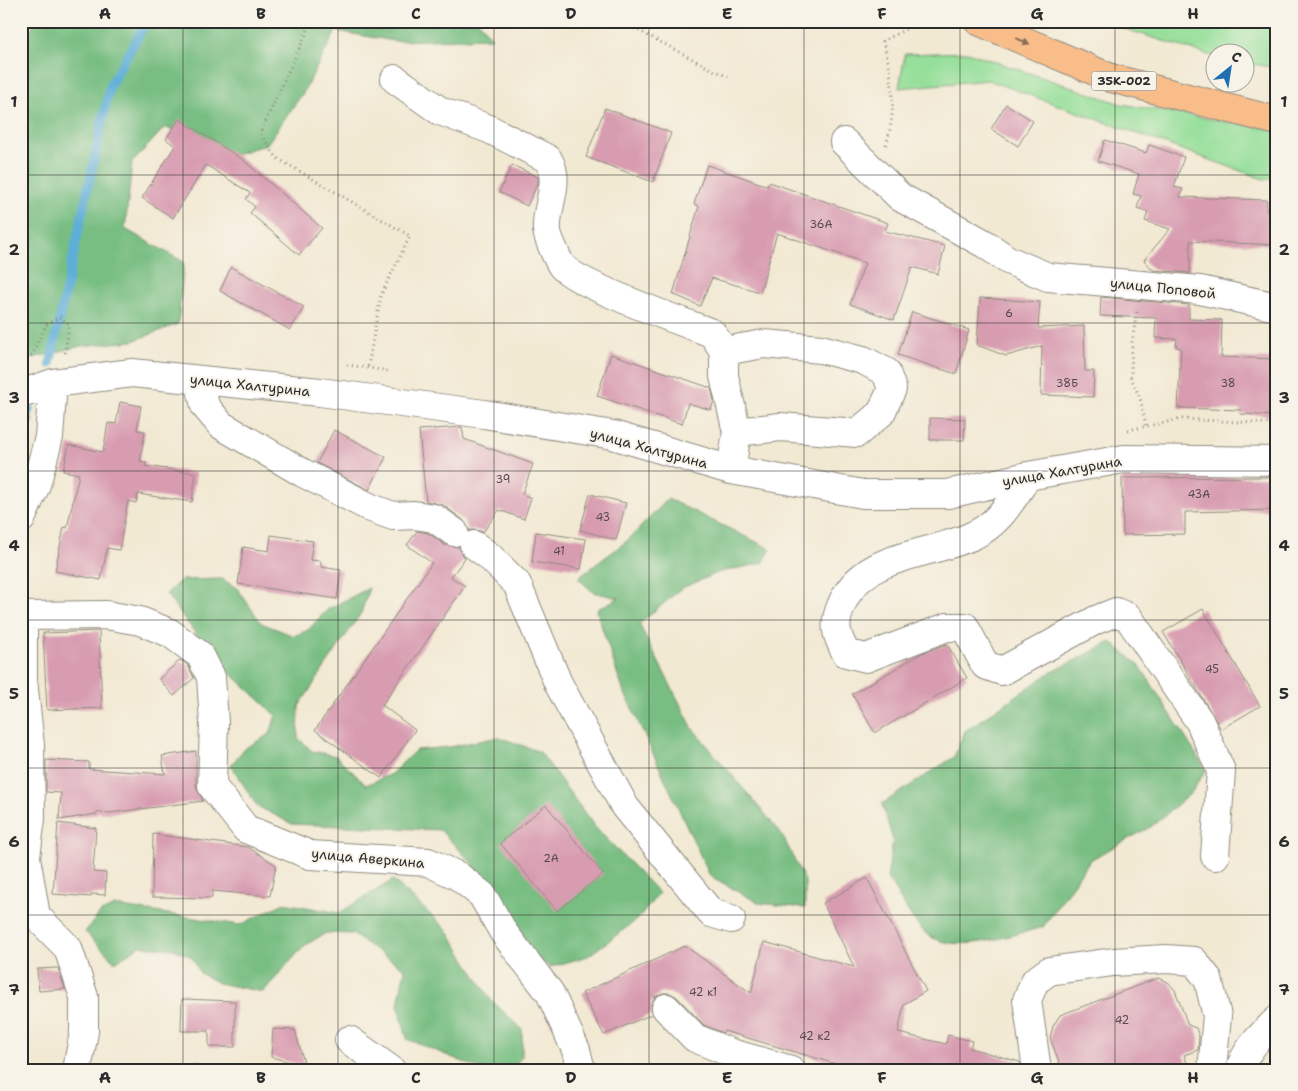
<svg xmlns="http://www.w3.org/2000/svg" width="1298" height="1091" font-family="'Shantell Sans',sans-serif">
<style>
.green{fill:#95df9a;stroke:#608562}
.forest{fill:#78be82;stroke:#527456}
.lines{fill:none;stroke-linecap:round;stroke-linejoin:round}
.stream{stroke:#5daed8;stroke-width:9}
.building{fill:#d89cb1}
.minor-casing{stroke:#8e8a7f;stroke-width:30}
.highway-casing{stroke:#8e8a7f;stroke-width:30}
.path{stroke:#8e8a7f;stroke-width:3;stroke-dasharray:1 4;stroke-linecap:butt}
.minor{stroke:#fff;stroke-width:28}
.highway{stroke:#f8bd89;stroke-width:28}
.oneway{fill:#876d55}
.grid{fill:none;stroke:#2b2b2b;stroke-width:1;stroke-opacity:0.55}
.labels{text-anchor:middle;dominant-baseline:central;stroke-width:4;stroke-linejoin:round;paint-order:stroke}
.number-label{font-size:11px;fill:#56474c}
.shield{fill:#f7f3e8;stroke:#686764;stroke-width:1}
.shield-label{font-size:12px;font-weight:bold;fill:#2b2b2b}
.street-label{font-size:14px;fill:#2b2b2b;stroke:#f7f3e8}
.neatline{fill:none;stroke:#2b2b2b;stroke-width:2}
.grid-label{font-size:16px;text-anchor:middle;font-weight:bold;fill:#2b2b2b}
</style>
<rect width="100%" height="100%" fill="#f7f3e8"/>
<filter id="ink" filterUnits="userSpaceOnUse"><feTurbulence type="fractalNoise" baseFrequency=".02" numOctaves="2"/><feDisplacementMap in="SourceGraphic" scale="10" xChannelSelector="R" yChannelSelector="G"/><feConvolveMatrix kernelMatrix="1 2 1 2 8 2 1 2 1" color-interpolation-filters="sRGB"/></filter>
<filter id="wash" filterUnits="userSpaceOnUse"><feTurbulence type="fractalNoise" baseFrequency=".0096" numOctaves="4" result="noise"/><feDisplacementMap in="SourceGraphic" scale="20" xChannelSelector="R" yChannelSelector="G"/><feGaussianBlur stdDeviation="1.12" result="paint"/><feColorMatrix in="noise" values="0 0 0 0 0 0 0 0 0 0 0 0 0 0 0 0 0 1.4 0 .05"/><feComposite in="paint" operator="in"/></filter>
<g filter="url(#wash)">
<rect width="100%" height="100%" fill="#f2e9d3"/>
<path class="green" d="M1099,21H1277V68L1246,63V52H1216L1215,57Z
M967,52L1121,104L1277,130V179H1263L988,80L899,88L905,54Z"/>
<path class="forest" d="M36,21H478L492,38L394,41L336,31L303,93L267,144L223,158L165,127L132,163L125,229L184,262L178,324L133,341L81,346L21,361V48Z
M30,410L33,422L21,441V412Z
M668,499L771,549L763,563L720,572L682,588L639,624L693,729L781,833L805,881V908L759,903L710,876L622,687L599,619L597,609L619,598L593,592L578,578L628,540Z
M222,579L238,589L261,623L294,636L308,630L328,609L369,588L361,613L299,706L298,738L312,751L336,756L366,785L391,774L416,750L449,747L499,737L540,752L595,827L659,893L638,919L588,956L550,967L514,942L474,865L440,830L292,824L257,806L231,765L244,749L270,734L276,715L214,658L166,594L181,580Z
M1111,642L1140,666L1206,770L1191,793L1152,826L1090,860L1043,927C1011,935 952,957 924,932C911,919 898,894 887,878L893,840L882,804L954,757L965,731L1048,674Z
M393,880L447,930L491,1000L522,1029V1057L510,1070H483L407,1039L398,1004L405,969L352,934L326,933L304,946L263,992L218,983L200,973L192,957L174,949L140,946L115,962L85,932L101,912L115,906L240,925L284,903L339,913Z
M166,1060L202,1061L208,1070H154Z"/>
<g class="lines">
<path class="stream" d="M50,364L110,85L147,21
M21,416L30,410"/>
</g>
<g id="blocks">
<path class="building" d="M1006,104L1033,121L1018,146L991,129Z
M605,108L671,133L653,182L586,157Z
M179,119L242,159L322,228L299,255L250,213L255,207L246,199L250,193L206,165L173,218L142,198L175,146L166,139Z
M1105,140L1146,153L1149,145L1184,157L1174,187L1183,189L1180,197L1267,200L1266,211L1277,212V245L1190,241V273L1153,270L1144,260L1170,229L1145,221L1148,212L1137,208L1141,196L1133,194L1139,174L1098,161Z
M512,165L538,177V183L527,206L499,192Z
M707,165L768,186L769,182L888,223L885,231L945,246L938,274L912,267L894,320L850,304L865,263L777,233L760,292L712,278L700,306L673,294L699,206L694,204Z
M231,267L304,307L290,330L220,291Z
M1101,297L1189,305V319L1222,320L1221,357L1277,359V416L1240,414L1241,410L1178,408L1181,348L1176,347L1177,339L1155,338L1156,318L1100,316Z
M980,298L1040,302L1038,328L1084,326L1085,371H1094L1093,397L1041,395L1042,346L1006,356L977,345Z
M912,312L969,330L956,374L898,355Z
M611,354L711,388L714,401L711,410L688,403L682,424L597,396Z
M120,402L141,406L137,430L145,431L140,461L146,462L145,466L196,473L192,502L138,494L136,503L128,501L119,550L107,548L101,580L55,571L64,527L67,528L79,474L63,471L69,445L103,452L108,423L116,424Z
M930,418L965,419L964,440H930Z
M462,427L464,439L533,464L522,494L531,498L524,519L499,510L483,532L476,530H469L463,520L443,505L426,501L419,430Z
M334,430L386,457L369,490L317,463Z
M1277,477V510L1185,512V534L1123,535L1122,478Z
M590,494L626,503L616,540L580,530Z
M417,531L428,533L445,545L459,547L465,558L451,577L465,586L382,705L415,730L381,778L315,730L432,563L407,545Z
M536,532L586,539L581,569L532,562Z
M271,535L313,541L310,560L321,561V567L341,570L337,599L238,584L243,547L269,551Z
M1203,609L1260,706L1221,729L1163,632Z
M99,631L102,708L47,710L43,633Z
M947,644L967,678L875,733L852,694L922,653Z
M180,660L188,665L194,678L174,696L159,679Z
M196,751V786L203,801L109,813L97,812V814L59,820L61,793L46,792V760L89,762V769L165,774L162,756Z
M546,805L603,874L557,911L500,843Z
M58,823L96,828L93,872L106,873L105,895L92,894L91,897L53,894Z
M153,834L248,847L276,865L270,896L212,891V898L152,897Z
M867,878L926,991L904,1004L898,1033L946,1044L948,1035L972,1041L970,1048L1020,1062L1021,1070H856L724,1031L723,1033L704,1025L677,997L670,993H662L655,997L651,1004L652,1014L604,1035L582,993L685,946L751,993L764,942L854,967L823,903Z
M58,968L65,989L39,991L37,969Z
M1158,978L1168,982L1175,990L1188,1025L1196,1028L1199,1037L1198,1050L1184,1055L1187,1063L1167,1070H1062L1050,1038L1053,1026L1060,1015Z
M182,999L235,1001V1047H209V1031H181Z
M273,1029L295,1030L305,1066L271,1057Z"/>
</g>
</g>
<g filter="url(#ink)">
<use href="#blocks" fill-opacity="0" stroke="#8e8a7f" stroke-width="1"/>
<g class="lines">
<g class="minor-casing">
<path id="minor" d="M395,79L440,111L489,129L548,159C562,183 545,206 547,230C547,236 558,261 562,266C576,284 685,323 712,333L724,351V376L737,432L731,470
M844,142L900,197L985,244L1008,260L1048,277L1200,290L1277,307
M724,351L764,344L821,349L863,360L886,372L892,389L881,413L857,433L780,427L737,432
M199,380L205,406L221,425L303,473L371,508L393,516L414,515L434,518L454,532
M21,394L53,383L132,373L320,392L484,414L613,435L731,470L863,494H948L1028,476L1124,459L1277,461
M1028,476C1012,499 1000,523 974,535C929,557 862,552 841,606C833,625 836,635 846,653L866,658L947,627H965L985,665L1002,671L1096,620L1116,612L1128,617L1200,722L1221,771L1215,856
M21,519L36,485L49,437L53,383
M474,545L489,556L517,584L558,683L625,807L711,913L731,919
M21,614L23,616L106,615L140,621L170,633L200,655L211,677L214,723L212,786L246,829L310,855L428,862L458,876L482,895L504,933L550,993L576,1050L581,1070
M23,616V680L30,745L31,818L26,857L36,916L68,948L84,997V1032L77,1070
M666,1008L695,1038L731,1053L791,1070
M349,1040L391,1070
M1037,1070L1027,1000L1035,981L1049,971L1113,962L1166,959L1194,961L1208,979L1217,1016L1212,1070
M1240,1070C1246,1048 1262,1035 1277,1020"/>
</g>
<g class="highway-casing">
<path id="highway" d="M978,21L1111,78L1277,121"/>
</g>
<path class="path" d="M312,21L260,133L277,158L410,236L381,295L368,367
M621,21L715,71L730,77
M886,145C897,109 893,77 883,41L910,27L901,21
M1137,312L1132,341L1131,377L1141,401L1146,426
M21,357L32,355L46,325L59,317L69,324L65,354
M347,365L390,371
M1128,430L1182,419L1277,424"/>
<use href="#minor" class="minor"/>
<use href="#highway" class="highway"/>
</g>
<defs><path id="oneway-solid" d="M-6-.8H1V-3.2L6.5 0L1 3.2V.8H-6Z" transform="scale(1.25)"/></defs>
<use class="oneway" href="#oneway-solid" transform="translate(1023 41) rotate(23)"/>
</g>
<path class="grid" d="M183,21V1070M338,21V1070M494,21V1070M649,21V1070M804,21V1070M960,21V1070M1115,21V1070M21,175H1277M21,323H1277M21,471H1277M21,620H1277M21,768H1277M21,915H1277"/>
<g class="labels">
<g class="number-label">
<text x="821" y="224">36А</text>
<text x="1009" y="313">6</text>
<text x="1067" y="383">38Б</text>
<text x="1228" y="383">38</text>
<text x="503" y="479">39</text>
<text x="1199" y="494">43А</text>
<text x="603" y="517">43</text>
<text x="559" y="551">41</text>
<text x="1212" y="669">45</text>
<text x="551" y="858">2А</text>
<text x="703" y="992">42 к1</text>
<text x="1122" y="1020">42</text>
<text x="815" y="1036">42 к2</text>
</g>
<rect class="shield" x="1091.5" y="71.5" width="65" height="19" rx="4"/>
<g class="shield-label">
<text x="1124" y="81">35К-002</text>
</g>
<g class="street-label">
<text transform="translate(1163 288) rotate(6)">улица Поповой</text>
<text transform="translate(250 385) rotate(6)">улица Халтурина</text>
<text transform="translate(649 448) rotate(15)">улица Халтурина</text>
<text transform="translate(1062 471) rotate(-10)">улица Халтурина</text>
<text transform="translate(368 858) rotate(5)">улица Аверкина</text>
</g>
</g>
<rect width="1298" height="1091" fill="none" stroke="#f7f3e8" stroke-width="55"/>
<g transform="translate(1230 68) rotate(30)"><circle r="24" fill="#f7f3e8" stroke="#a5a39c"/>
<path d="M0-4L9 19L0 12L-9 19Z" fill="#1f6fb2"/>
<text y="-8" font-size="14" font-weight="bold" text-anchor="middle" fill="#2b2b2b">С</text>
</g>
<rect x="28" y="28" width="1242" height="1036" class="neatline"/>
<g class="grid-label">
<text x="105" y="19">A</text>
<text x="261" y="19">B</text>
<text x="416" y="19">C</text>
<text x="571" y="19">D</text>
<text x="727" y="19">E</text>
<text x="882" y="19">F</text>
<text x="1037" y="19">G</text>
<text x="1193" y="19">H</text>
<text x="14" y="107">1</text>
<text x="1284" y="107">1</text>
<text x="14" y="255">2</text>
<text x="1284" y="255">2</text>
<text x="14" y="403">3</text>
<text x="1284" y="403">3</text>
<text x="14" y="551">4</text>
<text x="1284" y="551">4</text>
<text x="14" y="699">5</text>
<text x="1284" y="699">5</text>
<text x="14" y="847">6</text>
<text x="1284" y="847">6</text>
<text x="14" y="995">7</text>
<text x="1284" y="995">7</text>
<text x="105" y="1083">A</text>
<text x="261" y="1083">B</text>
<text x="416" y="1083">C</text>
<text x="571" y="1083">D</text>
<text x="727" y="1083">E</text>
<text x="882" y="1083">F</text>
<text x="1037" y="1083">G</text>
<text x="1193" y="1083">H</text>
</g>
</svg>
